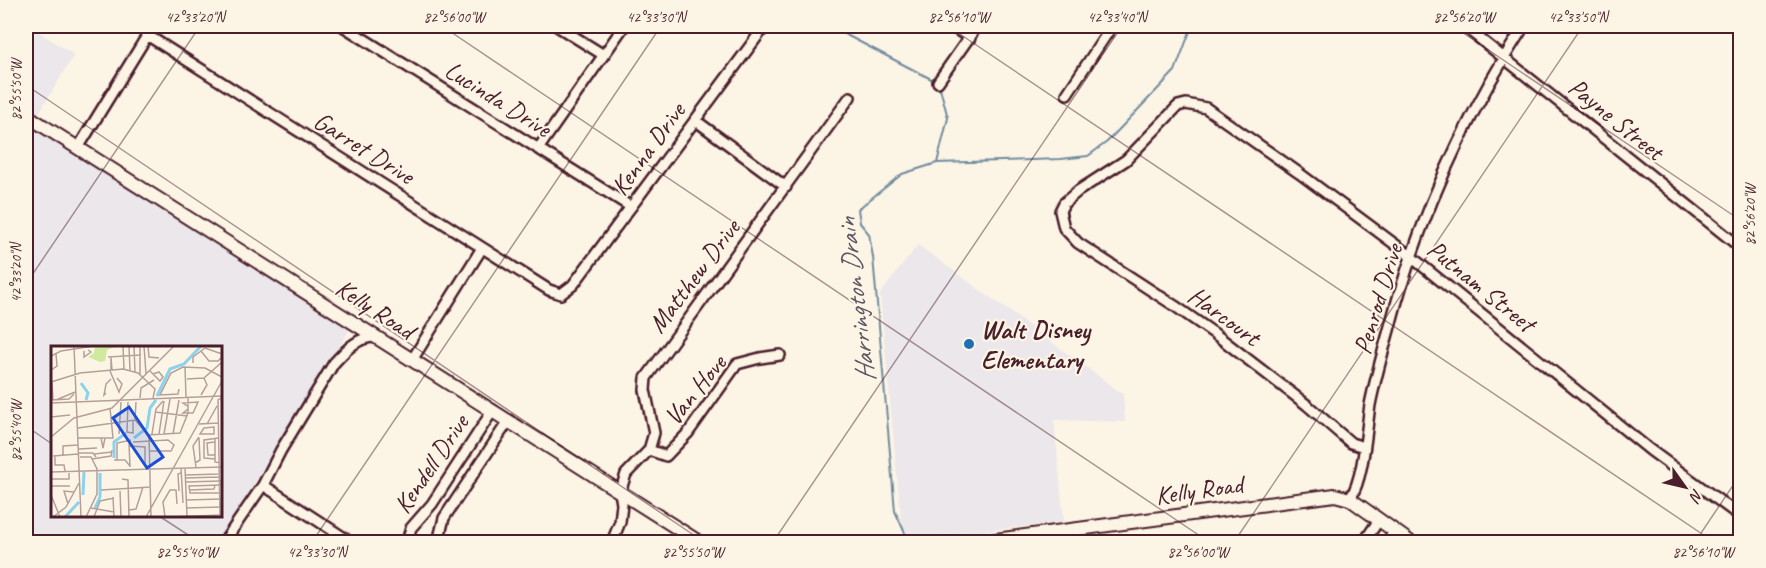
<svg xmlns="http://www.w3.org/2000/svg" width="1766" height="568" font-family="Caveat,sans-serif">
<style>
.built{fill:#ebe7ea;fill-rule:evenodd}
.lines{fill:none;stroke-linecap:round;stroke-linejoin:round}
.stream{stroke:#718a9f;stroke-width:2}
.minor-casing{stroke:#4a1f2b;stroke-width:14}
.tertiary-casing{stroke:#4a1f2b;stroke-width:16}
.minor{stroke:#fcf5e5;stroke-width:9}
.tertiary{stroke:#fcf5e5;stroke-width:12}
.ticks{fill:none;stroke:#4a1f2b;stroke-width:1.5;stroke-opacity:0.45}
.poi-dot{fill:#1f6fb2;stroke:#fcf5e5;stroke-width:2}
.labels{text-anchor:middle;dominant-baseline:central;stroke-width:4.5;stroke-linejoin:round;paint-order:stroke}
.street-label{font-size:26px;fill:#4a1f2b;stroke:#fcf5e5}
.poi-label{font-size:26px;font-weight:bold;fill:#4a1f2b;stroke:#fcf5e5;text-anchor:start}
.water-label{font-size:27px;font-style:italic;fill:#5e5565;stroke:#fcf5e5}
.inset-river{fill:none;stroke:#8bd2ec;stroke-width:3}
.inset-road{fill:none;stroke:#b59f9b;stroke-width:1.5}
.view{fill:#1d4ed8;fill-opacity:0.15;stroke:#1d4ed8;stroke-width:3}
.inset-edge{fill:none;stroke:#4a1f2b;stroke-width:3}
.neatline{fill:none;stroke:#4a1f2b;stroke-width:2}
.ticks-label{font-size:15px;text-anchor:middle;fill:#4a1f2b}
</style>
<rect width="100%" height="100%" fill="#fcf5e5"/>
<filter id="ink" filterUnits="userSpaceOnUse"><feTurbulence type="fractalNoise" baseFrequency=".0167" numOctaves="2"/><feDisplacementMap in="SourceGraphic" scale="12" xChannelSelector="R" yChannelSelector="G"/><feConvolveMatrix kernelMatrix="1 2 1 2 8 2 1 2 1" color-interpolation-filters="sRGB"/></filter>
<g filter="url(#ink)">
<path class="built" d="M36,30L74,55L31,126L350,329L218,542H26V46ZM52,348H220V516H52Z
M918,245L1123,394L1125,422L1054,420L1064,522L903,540L880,294Z"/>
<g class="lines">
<path class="stream" d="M829,26L935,81
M937,163L948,118L939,84
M909,542L895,511L873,257L869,234L860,223L858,209L902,174L937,163L1061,159L1088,156L1107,142L1175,71L1192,26"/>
<g class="minor-casing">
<path id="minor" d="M343,26L631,207
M557,26L602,54
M951,26L970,38
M1464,26L1740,247
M147,35L549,290L561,294L573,285L765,26
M938,82L977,26
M1067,94L1112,26
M695,120L786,187
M78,148L153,26
M538,149L624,26
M412,360L482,248
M1364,447L1351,443L1307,405L1215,334L1175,306L1078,243L1064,228L1060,211L1064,203L1078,191L1126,160L1178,106L1186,104L1206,108L1299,173L1404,251L1650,450L1740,516
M649,450L666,456L688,433L737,364L760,358L780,355
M263,485L346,539
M1350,499C1364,477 1366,432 1370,405C1375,380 1382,355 1389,330C1417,223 1464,119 1524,26
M224,542L263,485L281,450L334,363C345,351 358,336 376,337
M410,542L408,538L411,528L432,504L493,410
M438,542L444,518L509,420
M612,542L620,522L622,504L620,492L626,474L649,450L654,433L645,390L646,378L850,97
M1364,542L1379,520
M1387,542L1395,531"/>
</g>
<g class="tertiary-casing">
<path id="tertiary" d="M26,115L699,542
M980,542L1335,495L1350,499L1410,542"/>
</g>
<use href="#minor" class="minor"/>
<use href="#tertiary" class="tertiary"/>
</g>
</g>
<path class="ticks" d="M442,26L1209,542M948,26L1714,542M1453,26L1740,220M26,85L704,542M26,284L200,26M26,426L52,444M159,516L199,542M312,542L661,26M773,542L1122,26M1234,542L1583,26M1695,542L1740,475"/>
<circle class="poi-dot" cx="969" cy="344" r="6"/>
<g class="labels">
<g class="street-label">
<text transform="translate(498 99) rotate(32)">Lucinda Drive</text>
<text transform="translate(1616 119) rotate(39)">Payne Street</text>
<text transform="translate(364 148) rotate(32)">Garret Drive</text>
<text transform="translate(648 149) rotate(-54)">Kenna Drive</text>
<text transform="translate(694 276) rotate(-53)">Matthew Drive</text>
<text transform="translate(1481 286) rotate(39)">Putnam Street</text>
<text transform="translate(1378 299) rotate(-73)">Penrod Drive</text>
<text transform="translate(375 309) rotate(33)">Kelly Road</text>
<text transform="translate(1224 316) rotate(36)">Harcourt</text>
<text transform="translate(695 390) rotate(-51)">Van Hove</text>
<text transform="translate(431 464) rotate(-56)">Kendell Drive</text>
<text transform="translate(1199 490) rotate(-8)">Kelly Road</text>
</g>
<g class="poi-label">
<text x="981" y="329">Walt Disney<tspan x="981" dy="30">Elementary</tspan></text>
</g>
<g class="water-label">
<text transform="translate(856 300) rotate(-97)">Harrington Drain</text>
</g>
</g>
<g transform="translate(51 346)">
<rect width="171" height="171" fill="#fcf5e5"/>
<path d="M44,0H66L56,4L54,15L49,16L37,11L43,7Z" fill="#cfe99f"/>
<path class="inset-river" d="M30,37L37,47L35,54M106,50L119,23L133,18L150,0M83,92L96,82L99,62L105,54M63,112V96L75,87M32,149L33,126M44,162L49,151V127M14,171L28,156"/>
<path class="inset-road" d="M23,0L30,171M72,0L73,23M78,0L79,25M83,0L84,26M89,0V28M93,0L95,28M97,0L98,11L108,12M33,5V11L40,6L37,4M150,5L158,15H167L171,11M0,10L10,5L43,0M57,11L90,9M142,17V11L154,2L171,8M134,21L135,51M0,24L6,20L5,8M60,24V11L61,24M59,25L68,46L71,38L66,32M99,25L109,35L112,31L108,26L102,28M136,33L153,32L171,16M0,36L29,27L72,23L87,27L104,43L102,52M1,36L2,54M128,43L127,48L109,49L120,27L132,21L154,22L171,31M55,47L53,49L55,38L60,33M150,49L156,39L153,32M89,52L90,42L103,34M0,54L18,53L23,48M5,54L24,46M77,56L76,86L82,87V75M85,56L84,74L98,90L100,171M0,57L171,50M136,60L132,57L147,56L142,67H132L137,63M104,66L136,70M0,71L19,69M148,78L168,77M156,78L166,60M163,81V88H149L153,82ZM27,82L84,74M68,88L70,56M101,88L105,63L112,55M108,88L113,55M113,88L119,53M122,88L128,54M97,89L129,87L137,67V52M0,91L23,72L61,62L123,0M27,92H62L59,62M50,92L52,102L54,92M164,92V116L169,117M82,96L117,94L123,99L120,105H98M164,96L156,97L157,109H164M78,98L79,121M78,100L94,101V117M28,103L46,102M28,107H42L45,111M43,108L61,106M2,110L27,108M4,110V119H13L14,125M12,110V100L27,99M29,111H40L46,123V148L35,171M41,113L60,110L61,104M164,113L153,112V94L168,92M63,114H74L79,120M66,114V97L80,94M144,117L149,114L148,92M145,121L142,100L148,91M130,122L132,157M134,122L136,170M0,126L171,121M134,129L169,128M134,132L169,131M0,133H18V127M71,133L77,134L78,171M134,136L170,135M0,140H19M50,144L100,141M138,144L163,143L164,139M69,145L70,171M128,145L127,128L130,127M168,147H139L138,140L170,139M0,149L9,171M62,151L63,171M135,154L171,153M17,158L13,145L23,146M40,162L63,166M135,162L170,161M78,164L85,163L92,141M2,171L15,161L28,137M43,171L49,155L63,152M95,171L171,35M114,171L112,156L119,144H125L126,158M120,171L170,169M169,171L167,54L170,52"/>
<path class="view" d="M78,61L112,111L96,122L62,72Z"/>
<rect width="171" height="171" class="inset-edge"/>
</g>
<rect width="1766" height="568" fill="none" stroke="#fcf5e5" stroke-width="66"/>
<g transform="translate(1685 487) rotate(124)" stroke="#fcf5e5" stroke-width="4.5" paint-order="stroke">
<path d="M0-4.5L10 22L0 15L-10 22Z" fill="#4a1f2b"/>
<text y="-9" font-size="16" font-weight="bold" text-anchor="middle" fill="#4a1f2b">N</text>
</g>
<rect x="33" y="33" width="1700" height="502" class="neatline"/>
<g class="ticks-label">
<text x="195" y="22">42°33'20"N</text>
<text x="454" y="22">82°56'00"W</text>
<text x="656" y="22">42°33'30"N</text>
<text x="959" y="22">82°56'10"W</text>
<text x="1117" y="22">42°33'40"N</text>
<text x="1464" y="22">82°56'20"W</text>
<text x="1578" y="22">42°33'50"N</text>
<text transform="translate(16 90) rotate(-90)" y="5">82°55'50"W</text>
<text transform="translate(1750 215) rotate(-90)" y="5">82°56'20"W</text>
<text transform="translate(16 273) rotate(-90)" y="5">42°33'20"N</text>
<text transform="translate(16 431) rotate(-90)" y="5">82°55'40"W</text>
<text x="187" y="557">82°55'40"W</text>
<text x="317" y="557">42°33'30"N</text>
<text x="693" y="557">82°55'50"W</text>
<text x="1198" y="557">82°56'00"W</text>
<text x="1703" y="557">82°56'10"W</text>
</g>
</svg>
